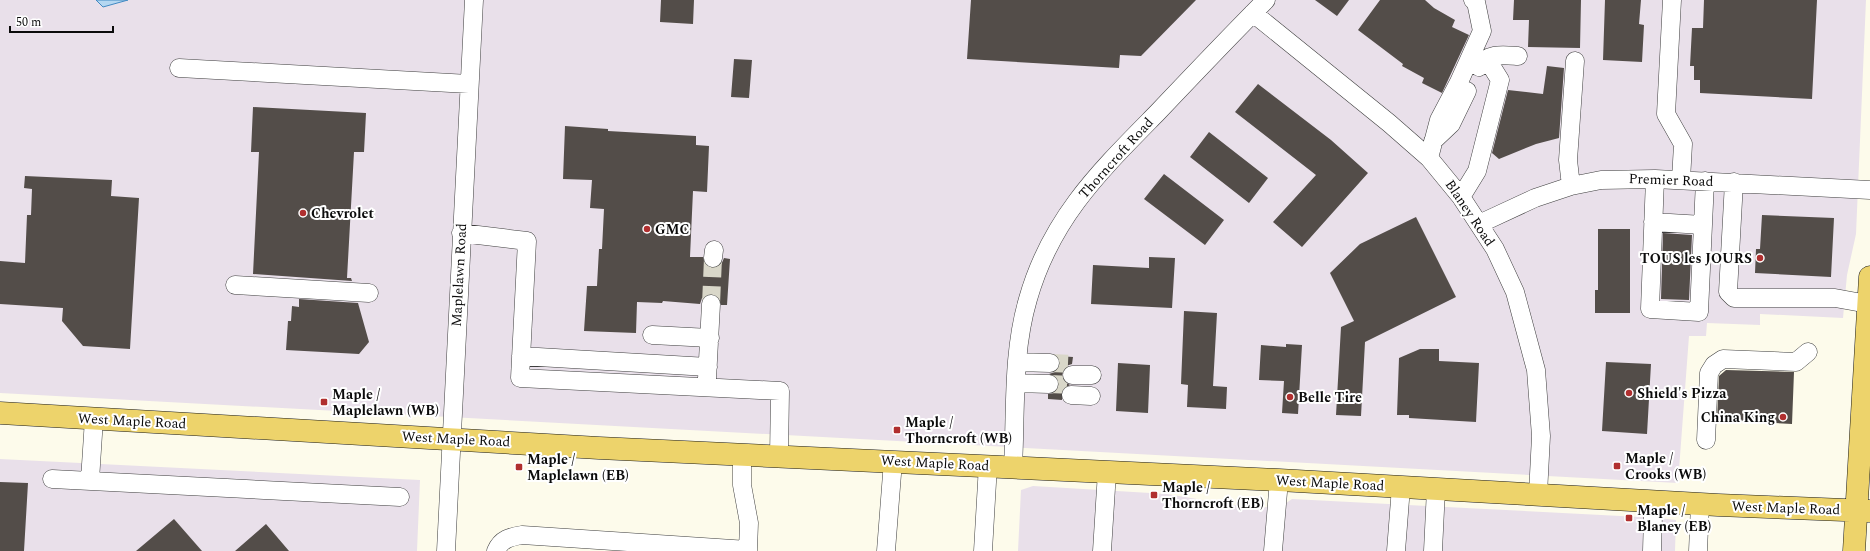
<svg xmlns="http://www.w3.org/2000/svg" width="1870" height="551" font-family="Spectral,serif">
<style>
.industrial{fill:#e9e0ea}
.water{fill:#b4d7f1;stroke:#4189c2}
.building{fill:#534d49}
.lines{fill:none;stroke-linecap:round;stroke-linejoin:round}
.minor-tunnel{stroke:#d9d7c9;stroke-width:18;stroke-dasharray:18 9;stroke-linecap:butt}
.minor-casing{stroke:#3e3e3e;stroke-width:19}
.major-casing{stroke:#1c1c1c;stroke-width:23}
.minor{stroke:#fff;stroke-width:18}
.major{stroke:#edd36b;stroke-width:22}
.poi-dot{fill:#b02f2f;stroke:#fff;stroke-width:1.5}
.labels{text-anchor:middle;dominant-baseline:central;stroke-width:4;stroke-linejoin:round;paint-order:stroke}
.street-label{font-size:14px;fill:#0b0b0b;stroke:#fff}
.poi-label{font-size:14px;font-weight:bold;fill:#0b0b0b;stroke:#fff;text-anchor:start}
</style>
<rect width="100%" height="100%" fill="#fdfbeb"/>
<path class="industrial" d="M0,0H1866L1856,234L1847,275L1843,318L1760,314V325L1707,323L1706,336H1689L1678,483L0,393Z
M0,459L420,480L417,551H0Z
M1033,486L1167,494L1233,505L1279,508L1292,499L1659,518L1676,520L1675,551H1018L1021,490Z"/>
<path class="water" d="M96,0H128L103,7Z"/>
<path class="building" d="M661,0H694L693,24L660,22Z
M971,0H1196L1141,56L1120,55L1119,68L967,59Z
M1315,0H1349L1337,16Z
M1380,0H1425L1434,8L1455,20L1452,27L1469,35L1442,93L1422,83L1424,78L1402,66L1403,64L1358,30Z
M1514,0H1581L1580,48L1528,47L1529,20H1513Z
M1605,0H1641L1639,24L1644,25L1642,62L1603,60Z
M1704,0H1817L1812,99L1700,93V80H1694V66H1690L1692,28H1703Z
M734,59L752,60L749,98L731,97Z
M1547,66L1564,68L1559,138L1536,144L1499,159L1492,153L1508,90L1543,94Z
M1258,84L1331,140L1368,173L1302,247L1273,222L1316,175L1235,112Z
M253,107L366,113L364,152H354L347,278H351L352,281L253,274L259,152H251Z
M565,126L608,129V131L696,136V145L709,146L707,192L693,191L690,257H703L706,266L712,268L721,265L724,258L730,259L727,305H721L717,295L711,294L702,298L700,304L663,301L662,303L637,302L636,333L584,331L587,286H597L599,249H602L604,209L590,208L592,180L563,179Z
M1209,132L1268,178L1249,203L1190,157Z
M1164,174L1224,220L1205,245L1144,199Z
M25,176L112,180L111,196L139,198L130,349L83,346L62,321L63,308L0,304V261L25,263L27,215H31L32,189L24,188Z
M1762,215L1834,218L1831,277L1755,273L1756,249H1760Z
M1416,217L1456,297L1365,342L1361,416L1336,415L1341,327L1354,321L1330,273L1360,244Z
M1598,229H1630V313H1595V290H1598Z
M1663,233L1692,235L1689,300L1661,299Z
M1149,257L1175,258L1172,308L1091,304L1093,265L1149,268Z
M299,299L358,303L369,342L359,354L286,350L288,321H291L292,306L299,307Z
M1184,311L1217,313L1213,386L1227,387L1226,409L1187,407L1188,385L1181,384Z
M1286,344L1302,345L1298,414L1282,413L1284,381L1259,380L1261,345L1286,347Z
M1420,349H1439V361L1479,363L1476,422L1409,418V415H1397L1399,358Z
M1058,356L1073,357L1072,364L1066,366L1062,375L1063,381L1070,385L1062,390V400L1048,399V394L1054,393L1059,385L1058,379L1049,374L1055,372L1059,368L1060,363Z
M1606,362L1651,364L1647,434L1602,431Z
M1118,363L1150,365L1148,413L1116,411Z
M1726,370L1794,372L1792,424L1717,420L1719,376Z
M0,482L28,483L24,551H0Z
M174,519L202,551H136Z
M266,524L289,551H235Z"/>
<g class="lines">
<path class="minor-tunnel" d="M711,304L713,258
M1050,363L1072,364
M1049,384L1071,385"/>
<g class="minor-casing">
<path id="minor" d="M1672,0L1666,114L1683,144L1681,180
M1253,13L1389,123L1429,158L1461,197L1495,249L1515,292L1536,370L1541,436L1538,494
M1479,67C1486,52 1505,55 1518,56
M179,68L469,84
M1433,141L1451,124L1467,91
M1429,158L1439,120L1459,82L1482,31L1476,2L1473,0
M1655,179L1650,309L1699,312L1705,181
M1734,182L1728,292L1734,298H1835L1868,304
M1571,186L1568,160L1575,61
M1461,197L1477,171L1500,80L1487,59
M1653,222L1703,225
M1479,224L1535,198L1571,186L1601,180L1655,179L1870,190
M461,233L527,241L520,378L780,391L779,456
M713,258L714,250
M235,285L369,293
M652,335L710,338
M521,356L708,367
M1017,362L1050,363
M1072,375H1092
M707,379L711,304
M1016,383L1049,384
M1071,395L1091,396
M1706,440L1709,373L1714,365L1723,359L1796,362L1808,352
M1013,467C1016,411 1012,353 1028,299C1051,218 1100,171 1157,113C1193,75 1229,37 1266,0
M52,479L400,497
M90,480L94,419
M446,551L474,0
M496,551C501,539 510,537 522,535L748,550L749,523L742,485V454
M886,551L893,461
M983,551L988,465
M1102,551L1107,472
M1273,551L1279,480
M1396,551L1401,487
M1433,551L1436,489
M1652,551L1653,515L1661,502
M1698,551L1700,504"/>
</g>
<g class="major-casing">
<path id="major" d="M0,413L599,448L1279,480L1718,505L1870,511
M1854,551L1870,277"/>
</g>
<use href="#minor" class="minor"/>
<use href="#major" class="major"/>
</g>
<g class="poi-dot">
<circle cx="303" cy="213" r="4"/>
<circle cx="647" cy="229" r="4"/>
<circle cx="1760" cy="258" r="4"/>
<circle cx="1629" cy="393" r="4"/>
<circle cx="1290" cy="397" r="4"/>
<rect x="320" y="398" width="8" height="8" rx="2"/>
<circle cx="1783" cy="417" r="4"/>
<rect x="893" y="426" width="8" height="8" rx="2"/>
<rect x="1613" y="462" width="8" height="8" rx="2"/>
<rect x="515" y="463" width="8" height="8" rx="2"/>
<rect x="1150" y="491" width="8" height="8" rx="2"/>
<rect x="1625" y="514" width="8" height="8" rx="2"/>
</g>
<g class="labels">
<g class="street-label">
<text transform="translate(1116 158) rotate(-48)">Thorncroft Road</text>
<text transform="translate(1671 180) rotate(2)">Premier Road</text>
<text transform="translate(1470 213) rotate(56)">Blaney Road</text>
<text transform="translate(459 275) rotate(-87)">Maplelawn Road</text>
<text transform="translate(132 421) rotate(3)">West Maple Road</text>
<text transform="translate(456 439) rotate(3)">West Maple Road</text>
<text transform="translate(935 463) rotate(3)">West Maple Road</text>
<text transform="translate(1330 483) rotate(3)">West Maple Road</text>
<text transform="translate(1786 508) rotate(2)">West Maple Road</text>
</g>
<g class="poi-label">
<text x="311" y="213">Chevrolet</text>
<text x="655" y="229">GMC</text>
<text x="1752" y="258" text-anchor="end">TOUS les JOURS</text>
<text x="1637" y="393">Shield's Pizza</text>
<text x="332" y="394">Maple /<tspan x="332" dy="16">Maplelawn (WB)</tspan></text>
<text x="1298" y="397">Belle Tire</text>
<text x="1775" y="417" text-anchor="end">China King</text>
<text x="905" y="422">Maple /<tspan x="905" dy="16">Thorncroft (WB)</tspan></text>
<text x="1625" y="458">Maple /<tspan x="1625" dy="16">Crooks (WB)</tspan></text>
<text x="527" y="459">Maple /<tspan x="527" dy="16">Maplelawn (EB)</tspan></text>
<text x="1162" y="487">Maple /<tspan x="1162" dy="16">Thorncroft (EB)</tspan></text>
<text x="1637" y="510">Maple /<tspan x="1637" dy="16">Blaney (EB)</tspan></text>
</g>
</g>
<path d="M10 26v6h103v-6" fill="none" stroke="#0b0b0b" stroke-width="2"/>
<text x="16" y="26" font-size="12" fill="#0b0b0b" stroke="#ffffff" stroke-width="3" paint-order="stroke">50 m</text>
</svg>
